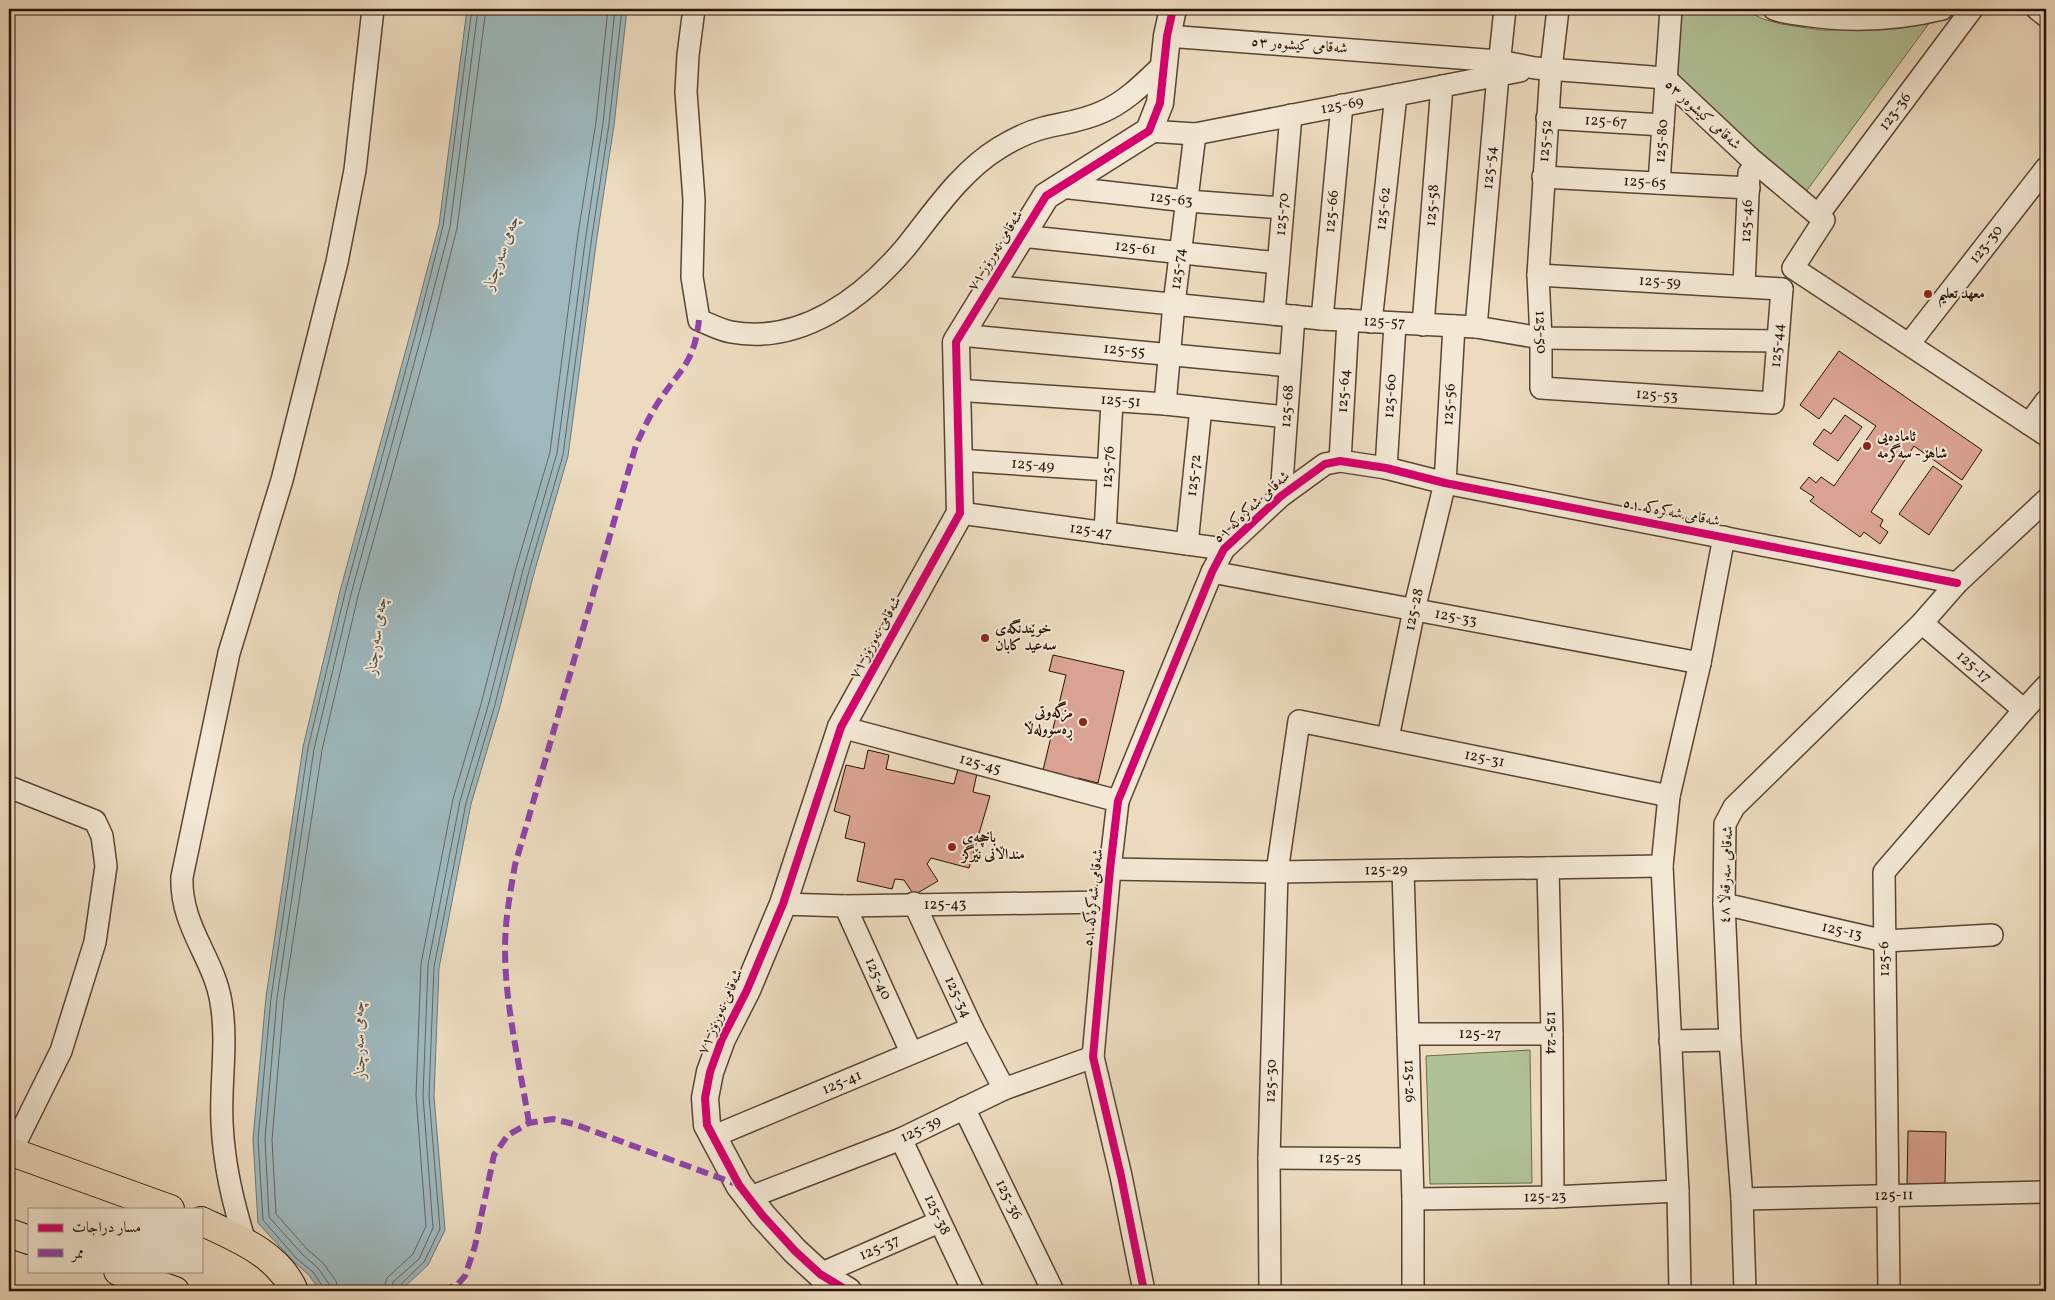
<svg xmlns="http://www.w3.org/2000/svg" width="2055" height="1300" font-family="Vollkorn,Amiri,serif">
<style>
.green{fill:#b1c197;stroke:#6d6a4d}
.water{fill:#9eb8bd;stroke:#6f7673}
.lines{fill:none;stroke-linecap:round;stroke-linejoin:round}
.shore{stroke:#646560;stroke-width:1}
.building{fill:#daa292;stroke:#291203}
.minor-casing{stroke:#5a4432;stroke-width:24}
.tertiary-casing{stroke:#5a4432;stroke-width:29}
.trunk-casing{stroke:#291203;stroke-width:30}
.minor{stroke:#f3e8d5;stroke-width:21}
.tertiary{stroke:#f3e8d5;stroke-width:26}
.trunk{stroke:#ecdbbf;stroke-width:28}
.quiet{stroke:#8e44ad;stroke-width:6;stroke-dasharray:12 6;stroke-linecap:butt}
.cycleway-casing{stroke:#f3e8d5;stroke-width:11}
.cycleway{stroke:#d6006c;stroke-width:8}
.poi-dot{fill:#8f2418;stroke:#f3e8d5;stroke-width:2}
.labels{text-anchor:middle;dominant-baseline:central;stroke-width:4;stroke-linejoin:round;paint-order:stroke}
.street-label{font-size:15px;fill:#291203;stroke:#f3e8d5}
.poi-label{font-size:15px;font-weight:bold;fill:#291203;stroke:#f3e8d5;text-anchor:start}
.water-label{font-size:16px;font-style:italic;fill:#524c44;stroke:#f3e8d5}
</style>
<rect width="100%" height="100%" fill="#ecdbbf"/>
<filter id="stains"><feTurbulence type="fractalNoise" baseFrequency=".004" numOctaves="4"/><feColorMatrix values="0 0 0 0 .2 0 0 0 0 .09 0 0 0 0 .02 0 0 0 .5 -.17"/></filter>
<radialGradient id="worn" r=".72"><stop offset=".6" stop-color="#630" stop-opacity="0"/><stop offset="1" stop-color="#630" stop-opacity=".3"/></radialGradient>
<path class="green" d="M1678,9H1743L1763,19L1781,24L1821,30H1864L1930,22L1805,193L1672,73Z
M1530,1050L1532,1183L1430,1184L1426,1056Z"/>
<path class="water" d="M467,9H627L614,125L597,237L568,456L534,573L499,710L471,804L439,968L434,1096L445,1230L428,1265L400,1291H320L309,1275L294,1262L258,1223L253,1139L266,997L303,747L340,591L411,331L439,225Z"/>
<g class="lines">
<path class="shore" d="M324,1291L323,1287L313,1272L297,1259L263,1220L258,1139L271,998L308,748L345,593L416,332L443,226L472,9
M330,1291L329,1284L318,1268L302,1254L269,1217L265,1139L277,998L314,749L351,594L422,334L450,227L478,9
M338,1291L336,1281L323,1263L307,1249L276,1214L272,1140L284,999L322,750L358,596L430,336L457,228L486,9
M383,1291L387,1278L413,1254L426,1226L416,1096L421,964L453,799L481,704L516,568L550,452L578,234L596,122L608,9
M391,1291L393,1282L419,1259L433,1228L423,1096L428,965L460,801L488,706L523,570L557,453L586,235L603,123L615,9
M397,1291L399,1286L424,1262L440,1229L429,1096L434,967L466,803L494,708L529,571L563,455L592,236L609,124L622,9"/>
</g>
<path class="building" d="M1839,351L1982,450L1962,480L1914,446L1871,512L1883,520L1880,526L1888,532L1880,544L1864,532L1860,537L1810,501L1814,497L1800,488L1809,477L1816,483L1821,477L1834,486L1876,426L1834,398L1819,419L1800,405Z
M1845,415L1862,427L1838,461L1813,444L1824,429L1831,434Z
M1933,466L1962,486L1929,535L1899,514Z
M1053,655L1124,671L1098,783L1078,778L1077,783L1060,779L1061,774L1043,770L1066,675L1049,671Z
M868,750L889,755L886,769L954,784L958,769L977,773L973,792L990,796L969,868L931,858L927,864L938,881L914,895L904,880L895,879L892,889L857,881L865,843L845,838L850,816L834,811L846,765L864,769Z
M1908,1131L1946,1132L1945,1184H1907Z"/>
<g class="lines">
<g class="minor-casing">
<g id="minor">
<path d="M694,9L688,55L686,92L694,200L692,277L699,320C709,324 720,330 731,332C801,345 863,298 906,247C934,212 960,172 999,148C1012,140 1028,132 1043,128C1063,123 1083,121 1102,112C1126,102 1145,82 1164,64"/>
<path id="s1" d="M1558,9L1551,69L1538,275L1541,338V388L1773,403L1782,289"/>
<path d="M1774,9C1784,13 1794,14 1804,15C1850,22 1897,20 1942,9"/>
<path d="M2037,9L2046,16"/>
<path d="M1167,36L1499,61L1535,68L1665,78L1750,158L1824,220L1793,268L2046,435"/>
<path id="s2" d="M1547,118L1663,125"/>
<path id="s3" d="M1149,131L1195,134L1520,71"/>
<path id="s4" d="M1543,177L1749,188"/>
<path id="s5" d="M1659,183L1671,9"/>
<path id="s6" d="M1061,187L1187,201L1283,208"/>
<path id="s7" d="M1818,215L1972,9"/>
<path id="s8" d="M1021,236L1278,263"/>
<path id="s9" d="M1538,275L1782,289"/>
<path id="s10" d="M1744,285L1749,173"/>
<path id="s11" d="M991,286L1322,319L1476,327L1541,338L1778,341"/>
<path id="s12" d="M1274,314L1291,115"/>
<path id="s13" d="M1322,319L1342,105"/>
<path id="s14" d="M1371,322L1396,95"/>
<path id="s15" d="M1423,325L1442,86"/>
<path id="s16" d="M1476,327L1498,75L1505,9"/>
<path id="s17" d="M960,335L1290,366"/>
<path id="s18" d="M1909,344L2046,168"/>
<path id="s19" d="M956,390L1165,404L1286,417"/>
<path id="s20" d="M1165,404L1174,304L1195,134"/>
<path d="M2029,424L2046,401"/>
<path id="s21" d="M958,460L1108,470"/>
<path id="s22" d="M1340,461L1348,320"/>
<path id="s23" d="M1386,468L1395,324"/>
<path id="s24" d="M1281,496L1294,316"/>
<path id="s25" d="M960,513L1224,549"/>
<path id="s26" d="M1105,533L1112,401"/>
<path id="s27" d="M1187,544L1201,408"/>
<path id="s28" d="M1212,572L1700,663"/>
<path id="s29" d="M1922,623L2024,710"/>
<path id="s30" d="M841,727L1118,801"/>
<path id="s31" d="M1388,738L1414,610L1445,483L1454,326"/>
<path d="M9,787L95,821L102,836L106,866L95,942L61,1051L11,1152"/>
<path id="s32" d="M1548,868L1552,1034L1553,1197"/>
<path id="s33" d="M1110,869L1277,872L1662,866"/>
<path id="s34" d="M1403,870L1413,1199V1291"/>
<path id="s35" d="M914,903L972,1028L1004,1089"/>
<path id="s36" d="M783,904L845,906L1107,902"/>
<path id="s37" d="M1724,904L1885,941L1992,935"/>
<path id="s38" d="M845,906L911,1052"/>
<path id="s39" d="M1408,1034H1552"/>
<path d="M1670,1041L1730,1040"/>
<path id="s40" d="M964,1108L1053,1291"/>
<path id="s41" d="M712,1137L972,1028"/>
<path id="s42" d="M901,1139L973,1291"/>
<path id="s43" d="M1269,1158L1411,1159"/>
<path id="s44" d="M748,1198L901,1139L1004,1089L1093,1057"/>
<path id="s45" d="M1413,1199L1553,1197L1678,1191"/>
<path id="s46" d="M1742,1199L2046,1192"/>
<path d="M245,1242C233,1202 224,1166 222,1123C220,1083 228,1043 221,1002C214,958 180,926 182,877L229,653L282,480L337,262L355,170L373,9"/>
<path id="s47" d="M820,1274L939,1222"/>
<path d="M1144,1291L1121,1176L1093,1057L1110,869L1118,801L1212,572L1224,549L1281,496L1325,464L1340,461L1386,468L1445,483L1957,583"/>
<path id="s48" d="M1270,1291L1269,1158L1277,872L1299,721L1669,796"/>
<path d="M1680,1291L1678,1191L1662,866L1669,796L1700,663L1724,537"/>
<path d="M1745,1291L1742,1199L1730,1040L1724,904L1725,824L1734,807L1922,623L1957,583L2046,500"/>
<path d="M1889,1291L1884,872L2024,710L2046,686"/>
</g>
</g>
<g class="tertiary-casing">
<path id="tertiary" d="M848,1291L820,1274L795,1251L763,1216L739,1185L707,1125L705,1098L710,1072L722,1039L747,990L783,904L841,727L960,513L956,342L1046,196L1149,131L1160,103L1167,36L1173,9"/>
</g>
<g class="trunk-casing">
<path id="trunk" d="M9,1151L170,1209
M201,1221C235,1237 279,1254 294,1291
M9,1233L29,1240
M118,1271L175,1291"/>
</g>
<use href="#minor" class="minor"/>
<use href="#tertiary" class="tertiary"/>
<use href="#trunk" class="trunk"/>
<path class="quiet" d="M529,1123C520,1066 505,1006 505,949C505,921 510,893 515,865L636,445C643,430 650,415 659,401C682,367 694,363 699,320
M442,1291L458,1284L465,1276L475,1246L494,1155L508,1135L529,1123L553,1119L577,1125L739,1185"/>
<g class="cycleway-casing">
<path id="cycleway" d="M848,1291L820,1274L795,1251L763,1216L739,1185L707,1125L705,1098L710,1072L722,1039L747,990L783,904L841,727L960,513L956,342L1046,196L1149,131L1160,103L1167,36L1173,9
M1144,1291L1121,1176L1093,1057L1110,869L1118,801L1212,572L1224,549L1281,496L1325,464L1340,461L1386,468L1445,483L1957,583"/>
</g>
<use href="#cycleway" class="cycleway"/>
</g>
<g class="poi-dot">
<circle cx="1928" cy="294" r="5"/>
<circle cx="1867" cy="446" r="5"/>
<circle cx="985" cy="638" r="5"/>
<circle cx="1083" cy="722" r="5"/>
<circle cx="952" cy="847" r="5"/>
</g>
<g class="labels">
<g class="street-label">
<text transform="translate(1299 46) rotate(4)">شەقامی کیشوەر ٥٣</text>
<text stroke="none"><textPath href="#s3" startOffset="196">125-69</textPath></text>
<text stroke="none"><textPath href="#s7" startOffset="129">123-36</textPath></text>
<text transform="translate(1702 115) rotate(42)">شەقامی کیشوەر ٥٣</text>
<text stroke="none"><textPath href="#s2" startOffset="59">125-67</textPath></text>
<text transform="translate(1546 141) rotate(-86)">125-52</text>
<text stroke="none"><textPath href="#s5" startOffset="42">125-80</textPath></text>
<text stroke="none"><textPath href="#s16" startOffset="160">125-54</textPath></text>
<text stroke="none"><textPath href="#s4" startOffset="102">125-65</textPath></text>
<text stroke="none"><textPath href="#s6" startOffset="111">125-63</textPath></text>
<text stroke="none"><textPath href="#s15" startOffset="120">125-58</textPath></text>
<text stroke="none"><textPath href="#s14" startOffset="114">125-62</textPath></text>
<text stroke="none"><textPath href="#s13" startOffset="108">125-66</textPath></text>
<text stroke="none"><textPath href="#s12" startOffset="100">125-70</textPath></text>
<text stroke="none"><textPath href="#s10" startOffset="64">125-46</textPath></text>
<text stroke="none"><textPath href="#s18" startOffset="126">123-30</textPath></text>
<text stroke="none"><textPath href="#s8" startOffset="115">125-61</textPath></text>
<text transform="translate(996 251) rotate(-58)">شەقامی نەورۆز ٧١</text>
<text stroke="none"><textPath href="#s20" startOffset="136">125-74</textPath></text>
<text stroke="none"><textPath href="#s9" startOffset="122">125-59</textPath></text>
<text stroke="none"><textPath href="#s11" startOffset="395">125-57</textPath></text>
<text stroke="none"><textPath href="#s1" startOffset="324">125-50</textPath></text>
<text stroke="none"><textPath href="#s1" startOffset="670">125-44</textPath></text>
<text stroke="none"><textPath href="#s17" startOffset="165">125-55</textPath></text>
<text stroke="none"><textPath href="#s22" startOffset="70">125-64</textPath></text>
<text stroke="none"><textPath href="#s23" startOffset="72">125-60</textPath></text>
<text stroke="none"><textPath href="#s1" startOffset="496">125-53</textPath></text>
<text stroke="none"><textPath href="#s19" startOffset="165">125-51</textPath></text>
<text stroke="none"><textPath href="#s31" startOffset="340">125-56</textPath></text>
<text stroke="none"><textPath href="#s24" startOffset="90">125-68</textPath></text>
<text stroke="none"><textPath href="#s21" startOffset="75">125-49</textPath></text>
<text stroke="none"><textPath href="#s26" startOffset="66">125-76</textPath></text>
<text stroke="none"><textPath href="#s27" startOffset="69">125-72</textPath></text>
<text transform="translate(1252 508) rotate(-43)">شەقامی شەکرەکە ٥١</text>
<text transform="translate(1671 513) rotate(11)">شەقامی شەکرەکە ٥١</text>
<text stroke="none"><textPath href="#s25" startOffset="132">125-47</textPath></text>
<text stroke="none"><textPath href="#s31" startOffset="131">125-28</textPath></text>
<text stroke="none"><textPath href="#s28" startOffset="248">125-33</textPath></text>
<text transform="translate(876 638) rotate(-61)">شەقامی نەورۆز ٧١</text>
<text stroke="none"><textPath href="#s29" startOffset="68">125-17</textPath></text>
<text stroke="none"><textPath href="#s48" startOffset="761">125-31</textPath></text>
<text stroke="none"><textPath href="#s30" startOffset="144">125-45</textPath></text>
<text stroke="none"><textPath href="#s33" startOffset="276">125-29</textPath></text>
<text transform="translate(1727 875) rotate(-88)">شەقامی سەرقەڵا ٤٨</text>
<text transform="translate(1094 898) rotate(-84)">شەقامی شەکرەکە ٥١</text>
<text stroke="none"><textPath href="#s36" startOffset="162">125-43</textPath></text>
<text stroke="none"><textPath href="#s37" startOffset="121">125-13</textPath></text>
<text transform="translate(1885 959) rotate(-91)">125-6</text>
<text stroke="none"><textPath href="#s38" startOffset="80">125-40</textPath></text>
<text stroke="none"><textPath href="#s35" startOffset="104">125-34</textPath></text>
<text transform="translate(721 1012) rotate(-66)">شەقامی نەورۆز ٧١</text>
<text stroke="none"><textPath href="#s32" startOffset="165">125-24</textPath></text>
<text stroke="none"><textPath href="#s39" startOffset="72">125-27</textPath></text>
<text stroke="none"><textPath href="#s34" startOffset="211">125-26</textPath></text>
<text stroke="none"><textPath href="#s41" startOffset="141">125-41</textPath></text>
<text stroke="none"><textPath href="#s48" startOffset="210">125-30</textPath></text>
<text stroke="none"><textPath href="#s44" startOffset="186">125-39</textPath></text>
<text stroke="none"><textPath href="#s43" startOffset="71">125-25</textPath></text>
<text stroke="none"><textPath href="#s46" startOffset="152">125-11</textPath></text>
<text stroke="none"><textPath href="#s45" startOffset="132">125-23</textPath></text>
<text stroke="none"><textPath href="#s40" startOffset="102">125-36</textPath></text>
<text stroke="none"><textPath href="#s42" startOffset="84">125-38</textPath></text>
<text stroke="none"><textPath href="#s47" startOffset="65">125-37</textPath></text>
</g>
<g class="poi-label">
<text x="1938" y="294">معهد تعليم</text>
<text x="1877" y="437">ئامادەیی<tspan x="1877" dy="17">شاهۆ - سەگرمە</tspan></text>
<text x="995" y="629">خوێندنگەی<tspan x="995" dy="17">سەعید کابان</tspan></text>
<text x="1073" y="713" text-anchor="end">مزگەوتی<tspan x="1073" dy="17">ڕەسوولەڵا</tspan></text>
<text x="962" y="838">باخچەی<tspan x="962" dy="17">منداڵانی نێرگز</tspan></text>
</g>
<g class="water-label">
<text transform="translate(502 253) rotate(-70)">چەمی سەرچنار</text>
<text transform="translate(377 636) rotate(-82)">چەمی سەرچنار</text>
<text transform="translate(360 1040) rotate(-91)">چەمی سەرچنار</text>
</g>
</g>
<rect width="2055" height="1300" fill="none" stroke="#ecdbbf" stroke-width="30"/>
<rect x="10" y="10" width="2035" height="1280" fill="none" stroke="#291203" stroke-width="2.5"/>
<rect x="15" y="15" width="2025" height="1270" fill="none" stroke="#291203"/>
<rect x="28" y="1208" width="175" height="65" fill="#f3e8d5" stroke="#a29281"/>
<rect x="38" y="1224" width="25" height="8" fill="#d6006c" stroke="#a29281"/>
<text x="72" y="1232" font-size="15" fill="#291203">مسار دراجات</text>
<rect x="38" y="1249" width="25" height="8" fill="#8e44ad" stroke="#a29281"/>
<text x="72" y="1258" font-size="15" fill="#291203">ممر</text>
<rect width="100%" height="100%" filter="url(#stains)"/>
<rect width="100%" height="100%" fill="url(#worn)"/>
</svg>
